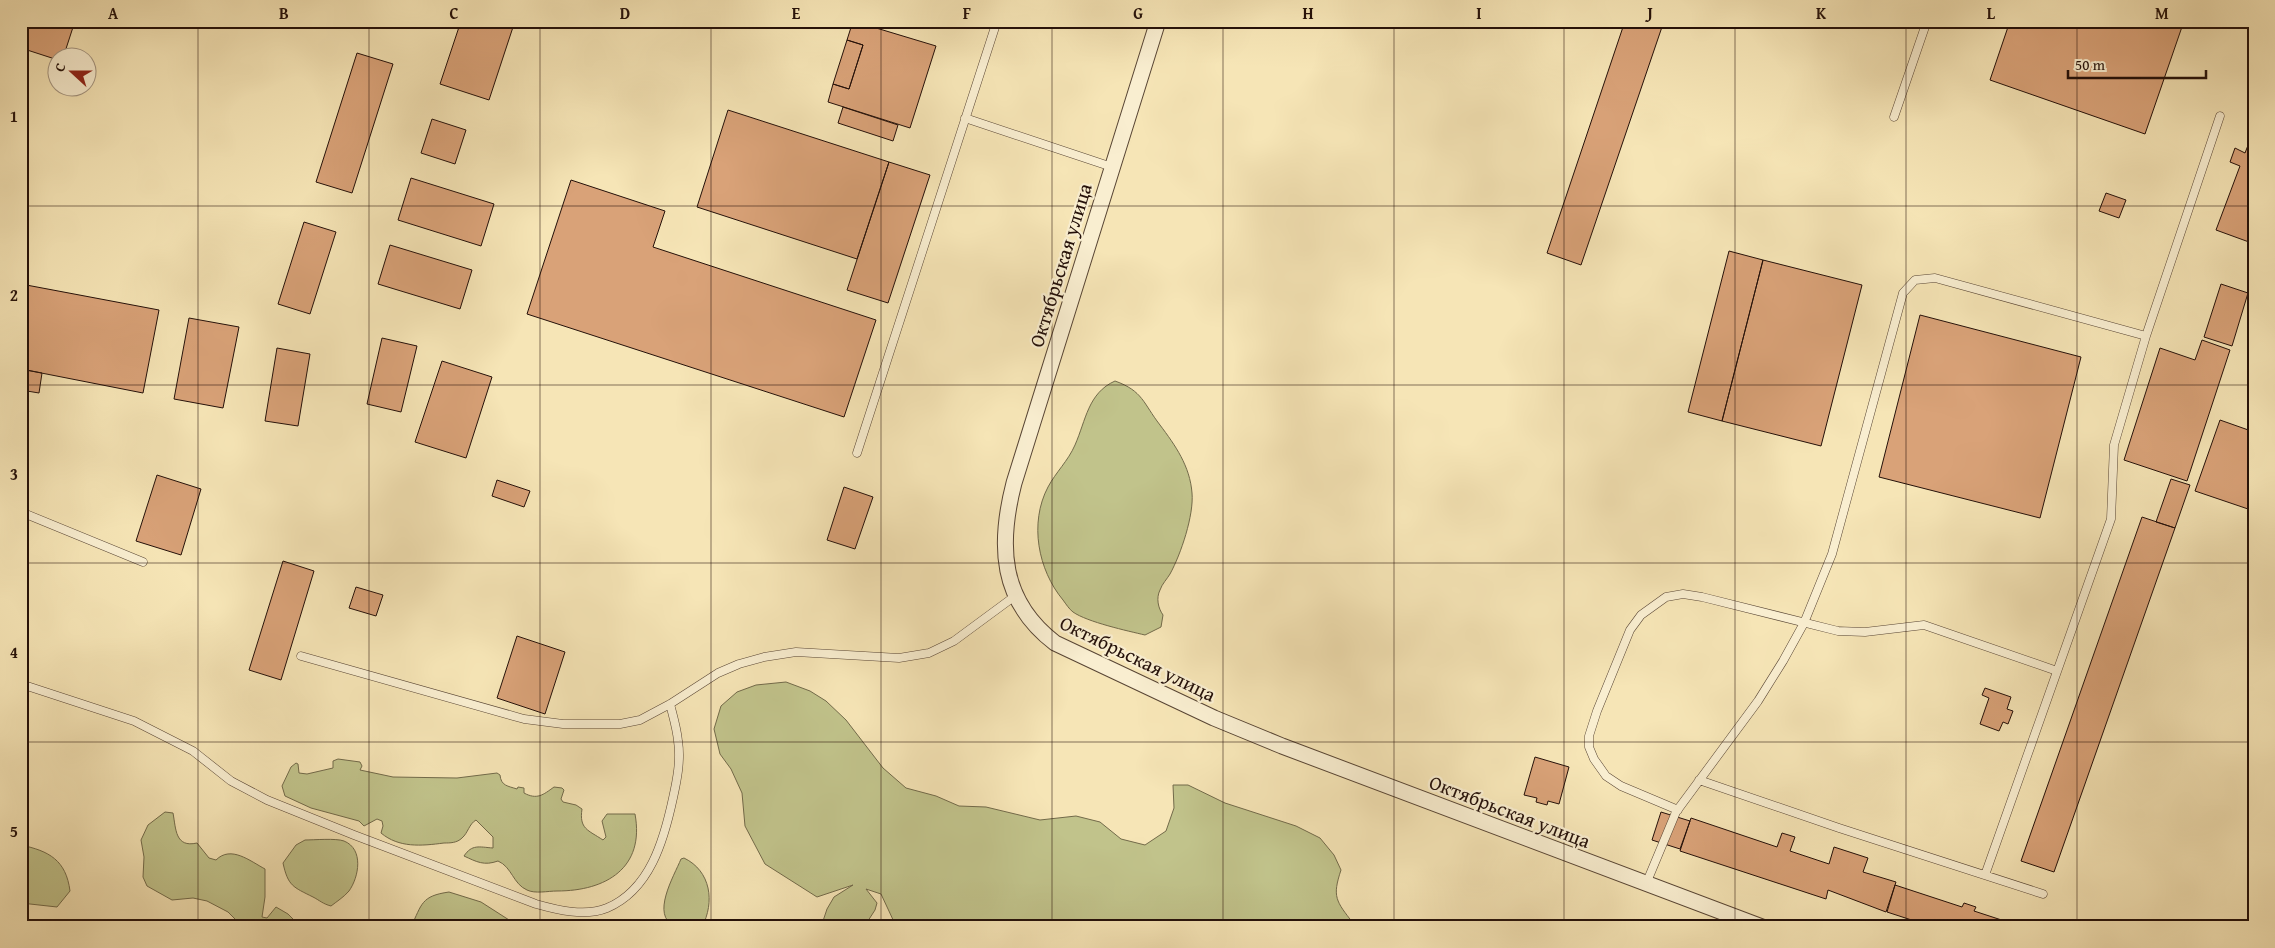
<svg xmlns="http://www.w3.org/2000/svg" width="2275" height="948" font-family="'Gentium Book Plus',serif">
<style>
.green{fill:#c1c38b;stroke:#726a4a}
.building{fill:#d9a278;stroke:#241009}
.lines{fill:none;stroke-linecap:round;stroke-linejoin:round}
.service-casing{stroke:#584534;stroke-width:9}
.minor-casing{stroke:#584534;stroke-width:17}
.service{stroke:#f9eed0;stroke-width:8}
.minor{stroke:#f9eed0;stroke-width:15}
.grid{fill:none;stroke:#241009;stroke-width:1;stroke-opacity:0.55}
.labels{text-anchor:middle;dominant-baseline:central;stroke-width:4.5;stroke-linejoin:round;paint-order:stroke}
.street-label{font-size:20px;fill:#241009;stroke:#f9eed0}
.neatline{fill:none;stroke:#241009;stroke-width:2}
.grid-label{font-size:16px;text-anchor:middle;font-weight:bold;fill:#241009}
</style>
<rect width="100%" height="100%" fill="#f6e5b6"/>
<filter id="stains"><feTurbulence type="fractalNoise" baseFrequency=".004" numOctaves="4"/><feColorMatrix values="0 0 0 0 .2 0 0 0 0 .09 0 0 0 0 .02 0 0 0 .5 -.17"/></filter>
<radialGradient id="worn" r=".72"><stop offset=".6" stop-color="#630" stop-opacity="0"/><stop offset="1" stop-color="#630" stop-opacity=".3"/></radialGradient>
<path class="green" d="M1115,381C1143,391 1143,403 1160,425C1175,445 1190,466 1192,493C1194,515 1181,554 1170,574C1167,579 1162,584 1160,590C1156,598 1158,608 1163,615L1161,627L1145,635C1128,631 1087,622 1073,612C1069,609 1066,604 1063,600C1038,570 1029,523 1048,487C1056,472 1068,461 1075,445C1086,420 1088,393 1115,381Z
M786,682L810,691L826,701L846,720L883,768L906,788L936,796L959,806L986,807L1040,820L1076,816L1100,822L1121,839L1145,845L1166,831L1174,808L1173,785H1188L1225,803L1296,826L1320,838L1334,855L1341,870C1332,897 1336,901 1353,923L1352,927H899L895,924L881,894L866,889L877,903L875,910L864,927H821L827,909L834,897L853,885L817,897L765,864L745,826L742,793L731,769L720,754L714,729L721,706L737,692L756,685Z
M338,759L360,762L362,766L360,770L393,777L457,778L497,773L500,775C501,786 508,786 517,789L518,787L524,788V793C537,800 543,795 554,787L562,788L564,790L561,799L563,802L576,805L582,809C579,829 588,830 603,840L606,837L602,821L607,814H635C645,868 606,891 557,891C548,891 535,894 527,890C513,884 512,867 498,861C484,866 477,862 464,856C472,844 479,847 493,848V837L476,820C469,824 468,833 462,838C457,843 450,843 444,843C421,846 399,848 381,833L383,826L382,821L377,819L364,826L359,821L311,808L285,796L282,786L291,767L296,763L298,764L299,773L307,774L333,768V761Z
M165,812L173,813C176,829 175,848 197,843L209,858L216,860C231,845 250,861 265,869V897L262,917L267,918L276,907L288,914L297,923L296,927H243L228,912L207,901L193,898L172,900L147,886L143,877L144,857L141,840L148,825Z
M305,840C314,840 336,838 344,841C364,849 359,877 349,891C344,897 336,902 331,906C323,904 319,900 313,897C293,887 288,886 283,863L296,845Z
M21,845C49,851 66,860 70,891L57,907L21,903Z
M684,858C711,871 715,902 702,927C695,927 682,929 675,926C650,916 674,876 681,859Z
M449,892L481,902L520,927H411C422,904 421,896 449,892Z"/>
<path class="building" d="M21,21H75L63,58H58V60L21,48Z
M461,21H515L489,100L440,84Z
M853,21L936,46L910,128L828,102L833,84L849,89L863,45L847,40Z
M1625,21H1664L1581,265L1547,253Z
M2010,21H2184L2145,134L1990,80Z
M847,40L863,45L849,89L833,84Z
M357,53L393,64L352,193L316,182Z
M843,107L898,125L893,141L838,123Z
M728,110L889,162L857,259L697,207Z
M432,119L466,130L455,164L421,153Z
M2254,130V229L2249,242L2216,230L2240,166L2230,162L2235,148L2245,153Z
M889,162L930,175L888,303L847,290Z
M411,178L494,204L481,246L398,220Z
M571,180L665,211L653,247L876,320L844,417L527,314Z
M2106,193L2126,200L2119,218L2099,211Z
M304,222L336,232L310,314L278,304Z
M390,245L472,270L460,309L378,284Z
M1729,251L1763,260L1722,421L1688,412Z
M1763,260L1862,285L1821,446L1722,421Z
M21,284L159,310L143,393L21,369Z
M2221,284L2248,293L2232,346L2204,337Z
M1920,315L2081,357L2040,518L1879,477Z
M189,318L239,327L223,408L174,399Z
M382,338L417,346L401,412L367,404Z
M2202,340L2230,350L2187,481L2124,460L2160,348L2195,360Z
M277,348L310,354L298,426L265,421Z
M442,361L492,377L466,458L415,442Z
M21,369L42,373L39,393L21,390Z
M2220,420L2254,432V511L2195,491Z
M157,475L201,489L181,555L136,541Z
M2171,479L2190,485L2175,528L2156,522Z
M497,480L530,491L524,507L492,496Z
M844,487L873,497L855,549L827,540Z
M2142,517L2175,528L2054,872L2021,861Z
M283,561L314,571L281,680L249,670Z
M356,587L383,595L376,616L349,608Z
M517,636L565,652L545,714L497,698Z
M1985,688L2011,697L2007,709L2013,711L2008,724L2003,722L1999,731L1980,724L1989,698L1982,695Z
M1535,757L1569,767L1559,804L1548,801L1547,805L1536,802L1537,798L1524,795Z
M1661,812L1690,821L1680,849L1652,840Z
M1691,818L1777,847L1782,833L1795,837L1790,851L1829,864L1834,847L1868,858L1863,872L1896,882L1886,912L1828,890L1826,899L1680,851Z
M1895,885L1962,907L1964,903L1976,907L1974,911L2023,927H1933L1887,912Z"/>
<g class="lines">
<g class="service-casing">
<path id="service" d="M1894,117L1927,21
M965,118L1112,167
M857,453L997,21
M21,512L143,562
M301,656L524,719L563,724H620L640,720L670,704L718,673L739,664L764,657L796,652L899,658L929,653L954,641L1015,596
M21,684L134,721L193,751L231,781L267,800L354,835L536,904C557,910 585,917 607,908C650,890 664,840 673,798C677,780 681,760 678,741C677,729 673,716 670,704
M1699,780L1839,828L2043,894
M1678,810L1621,786L1606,776L1594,759L1589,747V736L1597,711L1630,630L1641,615L1666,597L1683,594L1702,597L1838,631L1865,632L1924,625L2057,671
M1985,875L2111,519L2114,445L2146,336L2220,116
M1646,884L1676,812L1758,701L1783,661L1804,623L1832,554L1903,293L1915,280L1935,278L2146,336"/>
</g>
<g class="minor-casing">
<path id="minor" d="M1158,21L1014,483C998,545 1000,601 1055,643L1214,718L1282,746L1762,927"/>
</g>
<use href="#service" class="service"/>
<use href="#minor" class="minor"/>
</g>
<path class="grid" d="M198,21V927M369,21V927M540,21V927M711,21V927M881,21V927M1052,21V927M1223,21V927M1394,21V927M1564,21V927M1735,21V927M1906,21V927M2077,21V927M21,206H2254M21,385H2254M21,563H2254M21,742H2254"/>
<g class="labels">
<g class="street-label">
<text transform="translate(1060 265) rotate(-73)">Октябрьская улица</text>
<text transform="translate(1138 658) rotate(26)">Октябрьская улица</text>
<text transform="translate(1510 811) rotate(21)">Октябрьская улица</text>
</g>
</g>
<rect width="2275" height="948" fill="none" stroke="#f6e5b6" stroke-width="55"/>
<g transform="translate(72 72) rotate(291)"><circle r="24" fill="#f9eed0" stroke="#a49580"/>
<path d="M0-4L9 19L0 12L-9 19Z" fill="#8f2418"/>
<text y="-8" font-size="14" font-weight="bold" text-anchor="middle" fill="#241009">С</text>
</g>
<path d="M2068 70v8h138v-8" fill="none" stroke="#241009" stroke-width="2.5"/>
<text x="2075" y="70" font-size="15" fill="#241009" stroke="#f9eed0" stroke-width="4" paint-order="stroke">50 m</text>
<rect x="28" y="28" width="2220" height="892" class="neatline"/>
<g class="grid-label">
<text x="113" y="19">A</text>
<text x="284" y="19">B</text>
<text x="454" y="19">C</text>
<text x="625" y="19">D</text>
<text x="796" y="19">E</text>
<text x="967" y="19">F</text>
<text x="1138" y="19">G</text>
<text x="1308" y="19">H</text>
<text x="1479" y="19">I</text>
<text x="1650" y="19">J</text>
<text x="1821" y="19">K</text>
<text x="1991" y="19">L</text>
<text x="2162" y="19">M</text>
<text x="14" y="122">1</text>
<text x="14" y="301">2</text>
<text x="14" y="480">3</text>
<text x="14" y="658">4</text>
<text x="14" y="837">5</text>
</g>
<rect width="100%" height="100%" filter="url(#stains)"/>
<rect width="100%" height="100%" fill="url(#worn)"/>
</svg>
